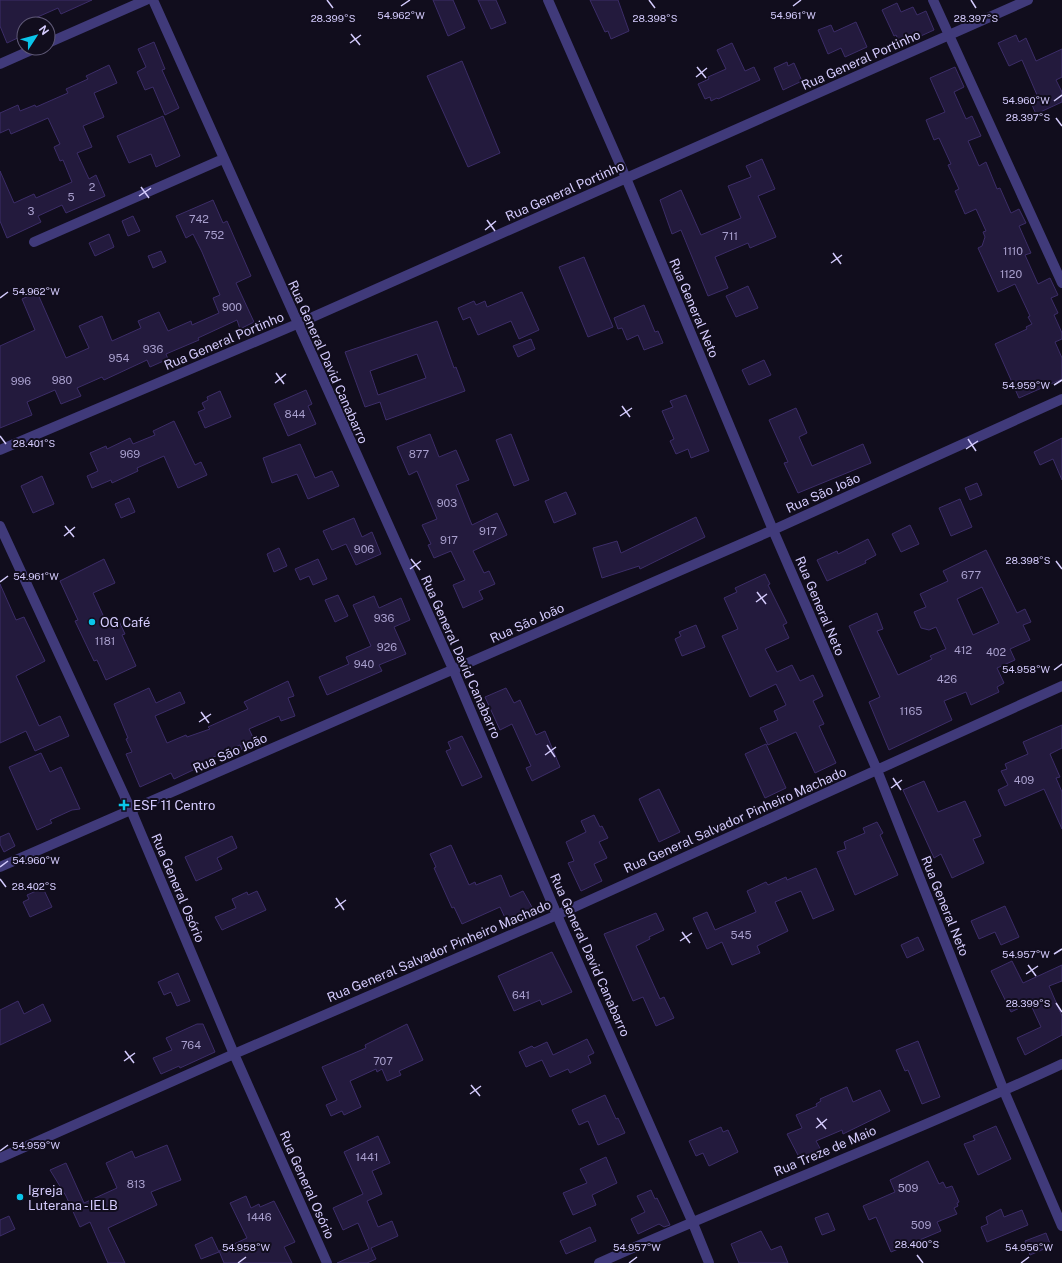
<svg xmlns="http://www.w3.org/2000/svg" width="1062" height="1263" font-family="'Public Sans',sans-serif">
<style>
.building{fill:#231a3d;stroke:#3c2d68;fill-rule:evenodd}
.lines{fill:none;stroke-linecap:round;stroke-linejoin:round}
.street{stroke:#403a7a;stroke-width:10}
.ticks{fill:none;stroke:#d4cbfd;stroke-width:1.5}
.poi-dot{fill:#0ac5ea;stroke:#110d1d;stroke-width:1.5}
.labels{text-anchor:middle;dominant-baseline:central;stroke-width:4;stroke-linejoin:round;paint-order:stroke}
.number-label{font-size:11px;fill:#a89fcd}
.street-label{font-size:13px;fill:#d4cbfd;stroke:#110d1d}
.poi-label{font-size:13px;fill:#d4cbfd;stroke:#110d1d;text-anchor:start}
.ticks-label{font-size:10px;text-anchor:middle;fill:#d4cbfd;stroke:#110d1d;stroke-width:4;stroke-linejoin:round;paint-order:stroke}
</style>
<rect width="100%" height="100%" fill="#110d1d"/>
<path class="building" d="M0,0H92L61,14L58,8L24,23V35L7,43L0,26Z
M433,0H453L465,28L448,36Z
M478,0H496L506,23L491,29Z
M590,0H618L629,31L611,39L608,31L605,32Z
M897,3L901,12L913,7L917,15L926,11L934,30L901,45L896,35L894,36L882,10Z
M856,22L867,47L845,57L841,48L828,54L818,30L831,25L834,32Z
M1016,35L1019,42L1026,38L1036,61L1062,49V77L1056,80L1062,92V102L1036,114L1029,98L1037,95L1022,60L1009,66L998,43Z
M154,42L165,69L162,70L179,108L165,115L153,87L145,90L137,72L146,67L138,49Z
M732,43L745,71L754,67L760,80L718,99L717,98L711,101L710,97L705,99L698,84L709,79L708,77L726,69L717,50Z
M462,61L500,153L468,167L427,76Z
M787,62L788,66L794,63L802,81L783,90L774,68Z
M109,65L117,83L94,93L104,117L83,126L92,147L77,153L89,179L96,175L105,196L66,213L62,205L38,216L41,222L7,238L0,221V171L14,203L34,194L36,198L72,182L63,160L60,161L54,147L60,144L48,118L11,134L9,129L0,133V113L18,105L20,111L35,105L36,107L68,93L66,89L88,79L86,76Z
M955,67L964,87L954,92L966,119L972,116L981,136L968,141L979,166L986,162L997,189L1000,188L1011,213L1019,209L1026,223L1019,226L1031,253L1025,255L1038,284L1050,278L1058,295L1051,298L1058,313L1054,315L1062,333V339L1055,342L1062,358V379L1019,398L995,344L1027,329L1026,327L1032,324L1028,317L1030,316L1015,284L998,292L978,248L982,246L985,237L983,232L986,231L976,209L965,214L955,191L959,189L948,165L951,164L939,138L934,140L926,120L945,112L930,78Z
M163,116L180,156L156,167L151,154L129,163L117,136Z
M762,159L775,189L758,196L776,237L750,248L748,243L715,257L728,288L708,296L681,230L672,234L660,200L681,190L701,235L741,218L728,186L751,177L746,166Z
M213,200L223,223L227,221L251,276L236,283L254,322L240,329L237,320L198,338L199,340L166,354L168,359L150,367L147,360L104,380L102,377L77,388L81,396L61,404L55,390L27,402L32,415L0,428V346L35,330L22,299L37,292L66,358L89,348L79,326L102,316L112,341L141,328L138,321L159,312L168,331L191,321L192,325L219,313L213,298L220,295L202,252L193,234L186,238L176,216Z
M133,216L140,231L128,236L122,221Z
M109,234L114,247L95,256L89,243Z
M161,251L166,262L153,268L148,256Z
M584,257L613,327L588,337L559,267Z
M748,286L758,308L736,317L726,296Z
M522,292L539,330L519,339L511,321L478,335L470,317L463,320L458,308L474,301L476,305L485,301L487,307Z
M644,305L655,332L658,331L663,343L644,350L638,335L627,340L622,328L618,329L614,318Z
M437,321L454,368L456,367L465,391L386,420L380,402L365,407L345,352ZM417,354L426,378L378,395L370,371Z
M531,339L535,349L518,357L513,346Z
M764,360L771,375L749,385L742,370Z
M306,390L312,404L308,406L316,424L288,436L274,404Z
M220,391L231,417L205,428L198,412L205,409L202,403L208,400L207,397Z
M686,395L709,451L691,458L688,449L676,454L670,441L674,439L662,411L673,407L670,401Z
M796,408L807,433L799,437L812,466L863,444L871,463L798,493L784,463L788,462L769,420Z
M174,421L195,465L201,462L207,475L178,488L164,456L137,468L138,471L112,483L111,480L92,488L87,476L98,471L90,453L106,446L107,449L130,438L133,444L155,435L153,431Z
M430,434L439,457L456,450L469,480L456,485L472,525L497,513L507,535L473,551L484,573L489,571L495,584L479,591L483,599L463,608L453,585L465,580L451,551L434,558L428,545L431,544L422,525L437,519L417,471L409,475L397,447Z
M511,434L529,480L514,486L496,440Z
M1062,438V480L1053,459L1040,465L1034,452Z
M300,444L315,478L332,471L339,486L308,499L297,474L272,483L263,458Z
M42,476L54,504L33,513L21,486Z
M977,483L982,495L970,500L965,488Z
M566,492L576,514L554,523L545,501Z
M129,498L135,512L121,518L115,504Z
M960,499L972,527L951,536L939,508Z
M696,517L705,537L640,569L639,566L602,578L593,548L617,541L621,553Z
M354,518L362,537L372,532L381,554L356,565L346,544L332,550L323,531Z
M910,525L919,544L901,552L892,534Z
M868,539L876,555L865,561L866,563L827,581L817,560L837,551L838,554Z
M279,548L287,566L274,572L267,554Z
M986,550L1017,613L1025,609L1031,622L1023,625L1030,640L1010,649L1015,660L997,668L1004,683L997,687L999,692L971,705L966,692L944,701L952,720L889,750L869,702L880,697L849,626L877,613L883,629L877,631L898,675L932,659L930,656L946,649L936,627L929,630L921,628L914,612L926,607L920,594L948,581L943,571ZM982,587L999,623L973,635L957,599Z
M104,559L115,583L93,593L107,624L118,619L125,634L122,635L136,666L106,680L97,660L94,661L75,621L78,620L60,581Z
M318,559L327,579L313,585L309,576L300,580L295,569Z
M765,574L770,584L768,585L787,623L783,625L789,638L765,649L777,672L792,665L800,681L813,675L823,696L813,701L824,724L819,726L836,763L815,773L796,732L768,745L760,728L778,720L774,711L786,705L776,684L750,697L722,636L738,629L724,598L737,592L735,588Z
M0,584L16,620L24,617L45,661L16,676L39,726L60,716L69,736L35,751L26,731L0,743Z
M338,595L348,616L335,622L325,600Z
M374,596L379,608L401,598L410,620L394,627L406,654L379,665L382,671L327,695L319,677L349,664L346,657L371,646L353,605Z
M696,625L705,647L682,656L675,639L681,636L679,632Z
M288,681L294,696L288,698L295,716L281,721L279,716L249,729L256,744L242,750L240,745L207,760L208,763L174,779L171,773L140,787L126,754L132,752L126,739L128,738L114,704L149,688L156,703L180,692L185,703L155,716L167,743L186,735L187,737L210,729L208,727L248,709L244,702Z
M506,688L514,703L520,700L536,735L545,731L560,767L532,781L526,768L531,766L512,724L500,730L485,697Z
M1062,725V748L1050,754L1060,777L1056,778L1062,792V829L1044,789L1005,806L998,790L1008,785L1001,771L1007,769L1005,764L1028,754L1023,742Z
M462,736L482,777L462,786L446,751L451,749L448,742Z
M766,744L786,788L765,798L745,754Z
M41,753L50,772L61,767L80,809L72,810L50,820L52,823L37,830L9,767Z
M924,781L938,812L965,801L981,836L973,839L984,863L952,878L941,854L934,858L903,790Z
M659,789L680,832L659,842L639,799Z
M594,815L600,827L602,826L608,838L599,842L607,858L594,864L602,881L581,891L568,863L574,861L566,842L586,832L581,821Z
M877,822L883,833L880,835L898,875L855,895L837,852L846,849L844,842L865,833L863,828Z
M9,833L15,846L4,852L0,844V837Z
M232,836L237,848L217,858L222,869L196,881L185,857Z
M451,845L469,885L475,882L476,885L501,875L510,897L523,891L533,909L507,922L500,907L462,924L454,907L452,908L434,868L436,867L430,854Z
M816,868L834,910L813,919L801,891L775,902L788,931L757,946L760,953L732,965L722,942L707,949L693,918L707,912L715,930L756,912L747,891L766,882L768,885L786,877L787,880Z
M43,888L52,907L30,917L23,902L29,899L27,895Z
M257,891L266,910L222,930L215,917L236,908L232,899L247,892L248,895Z
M1005,906L1019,937L1001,945L995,932L979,939L971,921Z
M656,913L664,930L649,937L650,939L636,946L660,999L664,997L674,1018L656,1026L643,997L633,1001L604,934Z
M918,937L924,950L907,958L901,945Z
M552,952L572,992L542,1005L540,1000L514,1011L498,976Z
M1012,961L1023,983L1062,965V981L1049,986L1062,1016V1035L1025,1055L1017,1038L1041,1027L1030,1003L1011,1012L991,971Z
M178,973L190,1001L177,1006L171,992L164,995L158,982Z
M18,1001L24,1014L43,1004L51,1021L0,1045V1010Z
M197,1024H203L215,1052L180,1068L179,1066L161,1074L153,1058L172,1050L166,1038Z
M407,1024L423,1060L399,1071L401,1075L387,1081L382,1069L377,1072L376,1069L350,1081L361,1107L344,1115L342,1111L331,1116L326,1105L337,1100L322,1067L366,1048L365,1045Z
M587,1039L594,1053L588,1056L591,1063L570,1073L568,1069L550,1077L542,1060L526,1067L519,1052L532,1046L534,1048L547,1042L553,1055Z
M918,1041L940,1097L922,1104L908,1070L905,1071L896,1050Z
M847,1087L853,1102L880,1090L890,1111L843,1134L842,1130L816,1141L821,1150L800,1159L787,1134L802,1128L796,1115L817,1106L816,1104L821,1101L820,1099Z
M605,1095L616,1119L618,1118L625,1133L598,1145L588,1121L579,1125L572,1110Z
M996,1126L1011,1159L978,1175L964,1144L975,1140L973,1136Z
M721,1127L723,1132L728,1130L738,1152L709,1166L703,1153L696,1156L689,1141Z
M378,1136L390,1163L372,1171L382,1194L367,1201L378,1227L392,1221L398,1236L371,1248L376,1259L367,1263H337L369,1249L358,1223L343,1230L333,1208L363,1194L344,1152Z
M167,1145L181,1180L151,1192L157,1205L108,1228L125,1263H108L90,1222L80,1227L66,1196L50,1170L66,1163L84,1203L117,1188L106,1163L132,1151L135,1158Z
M606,1157L617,1183L592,1195L596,1205L573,1215L563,1193L587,1183L580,1169Z
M928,1161L939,1184L943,1182L946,1188L952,1186L959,1202L957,1203L958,1206L954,1208L957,1214L937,1222L941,1231L891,1252L876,1217L869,1220L863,1206L895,1192L890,1180Z
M651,1190L655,1199L657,1198L670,1225L664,1227L659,1224L638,1234L631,1219L645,1212L637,1196Z
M246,1196L251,1208L259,1204L260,1207L274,1201L295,1242L284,1247L292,1263H224L219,1251L247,1238L230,1203Z
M1001,1209L1004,1217L1022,1210L1028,1225L987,1242L981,1227L988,1224L986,1217Z
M828,1213L835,1230L822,1235L815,1218Z
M9,1216L15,1229L0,1236V1220Z
M590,1227L596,1241L566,1254L560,1241Z
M761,1231L771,1250L781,1246L788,1263H739L731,1244Z
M1046,1233L1051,1246L1030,1255L1025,1241Z
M212,1237L219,1252L201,1259L195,1245Z"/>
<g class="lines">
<path class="street" d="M153,0L453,669L557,915L692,1221L709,1263
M548,0L626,178L773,530L877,770L1004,1091L1062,1226
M933,0L1062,283
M48,43L146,0
M0,64L36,48
M34,242L223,159
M0,450L297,324L1028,0
M0,526L131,810L234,1054L327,1263
M0,867L773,530L1062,399
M0,1158L234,1054L557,915L1062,686
M599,1263C752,1194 910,1135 1062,1064"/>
</g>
<path class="ticks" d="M327,0L333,8M649,0L655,8M971,0L976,8M401,6L410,0M793,6L801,0M351,34L360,45M350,43L361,35M697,67L706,78M696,77L707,68M1054,101L1062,95M1056,118L1062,126M141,187L149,198M139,196L151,188M487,220L495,231M485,230L496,221M833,253L841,264M831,263L842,255M0,298L8,292M276,373L284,384M275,383L286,374M1054,385L1062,380M622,406L630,417M620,416L632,408M0,436L6,444M968,439L976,451M966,449L978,441M65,526L74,537M64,536L75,527M411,559L420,570M1056,561L1062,569M410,569L421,561M0,582L8,576M757,592L766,604M756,602L767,594M1054,670L1062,664M201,712L209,723M199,722L211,714M547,745L555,757M545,755L556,747M893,778L901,790M891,788L902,780M0,867L8,861M0,879L6,887M336,898L344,910M335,908L346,900M682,932L690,943M680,941L692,933M1054,954L1062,949M1028,965L1036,976M1026,974L1038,966M1056,1003L1062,1012M125,1051L134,1063M124,1061L135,1053M471,1085L480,1096M470,1094L481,1086M817,1118L826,1129M816,1128L827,1119M0,1151L8,1145M917,1255L923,1263M238,1263L246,1257M629,1263L637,1257M1021,1263L1029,1257"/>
<g class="poi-dot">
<circle cx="92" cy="622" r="4"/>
<path d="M122 799h4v4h4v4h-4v4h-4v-4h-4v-4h4z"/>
<circle cx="20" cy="1197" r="4"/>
</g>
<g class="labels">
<g class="number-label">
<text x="92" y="187">2</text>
<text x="71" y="197">5</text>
<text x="31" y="211">3</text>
<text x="199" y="219">742</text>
<text x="214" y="235">752</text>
<text x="730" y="236">711</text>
<text x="1013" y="251">1110</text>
<text x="1011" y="274">1120</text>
<text x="232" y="307">900</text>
<text x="153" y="349">936</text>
<text x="119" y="358">954</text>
<text x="62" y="380">980</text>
<text x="21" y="381">996</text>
<text x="295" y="414">844</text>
<text x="130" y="454">969</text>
<text x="419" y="454">877</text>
<text x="447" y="503">903</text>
<text x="488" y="531">917</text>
<text x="449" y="540">917</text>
<text x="364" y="549">906</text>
<text x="971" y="575">677</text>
<text x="384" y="618">936</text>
<text x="105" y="641">1181</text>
<text x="387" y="647">926</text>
<text x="963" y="650">412</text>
<text x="996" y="652">402</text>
<text x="364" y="664">940</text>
<text x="947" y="679">426</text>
<text x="911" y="711">1165</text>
<text x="1024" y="780">409</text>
<text x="741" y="935">545</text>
<text x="521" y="995">641</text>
<text x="191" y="1045">764</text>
<text x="383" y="1061">707</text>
<text x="367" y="1157">1441</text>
<text x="136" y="1184">813</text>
<text x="908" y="1188">509</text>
<text x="259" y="1217">1446</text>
<text x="921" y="1225">509</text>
</g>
<g class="street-label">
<text transform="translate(861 60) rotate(-24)">Rua General Portinho</text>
<text transform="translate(565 191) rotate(-24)">Rua General Portinho</text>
<text transform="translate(694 308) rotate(67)">Rua General Neto</text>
<text transform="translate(224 341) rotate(-23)">Rua General Portinho</text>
<text transform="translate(328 362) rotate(66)">Rua General David Canabarro</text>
<text transform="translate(823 493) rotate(-24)">Rua São João</text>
<text transform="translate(820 606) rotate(67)">Rua General Neto</text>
<text transform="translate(527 623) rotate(-24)">Rua São João</text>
<text transform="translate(461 657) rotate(66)">Rua General David Canabarro</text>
<text transform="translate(230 753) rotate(-24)">Rua São João</text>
<text transform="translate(735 820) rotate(-24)">Rua General Salvador Pinheiro Machado</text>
<text transform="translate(178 888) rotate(67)">Rua General Osório</text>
<text transform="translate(945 906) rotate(68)">Rua General Neto</text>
<text transform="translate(439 951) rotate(-23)">Rua General Salvador Pinheiro Machado</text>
<text transform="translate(590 955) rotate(66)">Rua General David Canabarro</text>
<text transform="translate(825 1151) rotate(-23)">Rua Treze de Maio</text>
<text transform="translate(307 1185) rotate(66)">Rua General Osório</text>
</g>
<g class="poi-label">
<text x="100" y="622">OG Café</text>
<text x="133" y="805">ESF 11 Centro</text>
<text x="28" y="1190">Igreja<tspan x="28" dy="15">Luterana - IELB</tspan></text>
</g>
</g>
<g class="ticks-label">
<text x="401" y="19">54.962°W</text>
<text x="793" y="19">54.961°W</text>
<text x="333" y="22">28.399°S</text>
<text x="655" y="22">28.398°S</text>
<text x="976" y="22">28.397°S</text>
<text x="1026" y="104">54.960°W</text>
<text x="1028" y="121">28.397°S</text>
<text x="36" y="295">54.962°W</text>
<text x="1026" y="389">54.959°W</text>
<text x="34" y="447">28.401°S</text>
<text x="1028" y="564">28.398°S</text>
<text x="36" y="580">54.961°W</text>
<text x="1026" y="673">54.958°W</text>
<text x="36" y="864">54.960°W</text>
<text x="34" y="890">28.402°S</text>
<text x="1026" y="958">54.957°W</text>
<text x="1028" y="1007">28.399°S</text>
<text x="36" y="1149">54.959°W</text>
<text x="917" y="1248">28.400°S</text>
<text x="246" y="1251">54.958°W</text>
<text x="637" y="1251">54.957°W</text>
<text x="1029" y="1251">54.956°W</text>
</g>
<g transform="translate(36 36) rotate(54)"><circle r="19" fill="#110d1d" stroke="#5f5977"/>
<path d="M0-3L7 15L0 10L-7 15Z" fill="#0ac5ea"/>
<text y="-6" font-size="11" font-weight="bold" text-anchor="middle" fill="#d4cbfd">N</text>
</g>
</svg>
